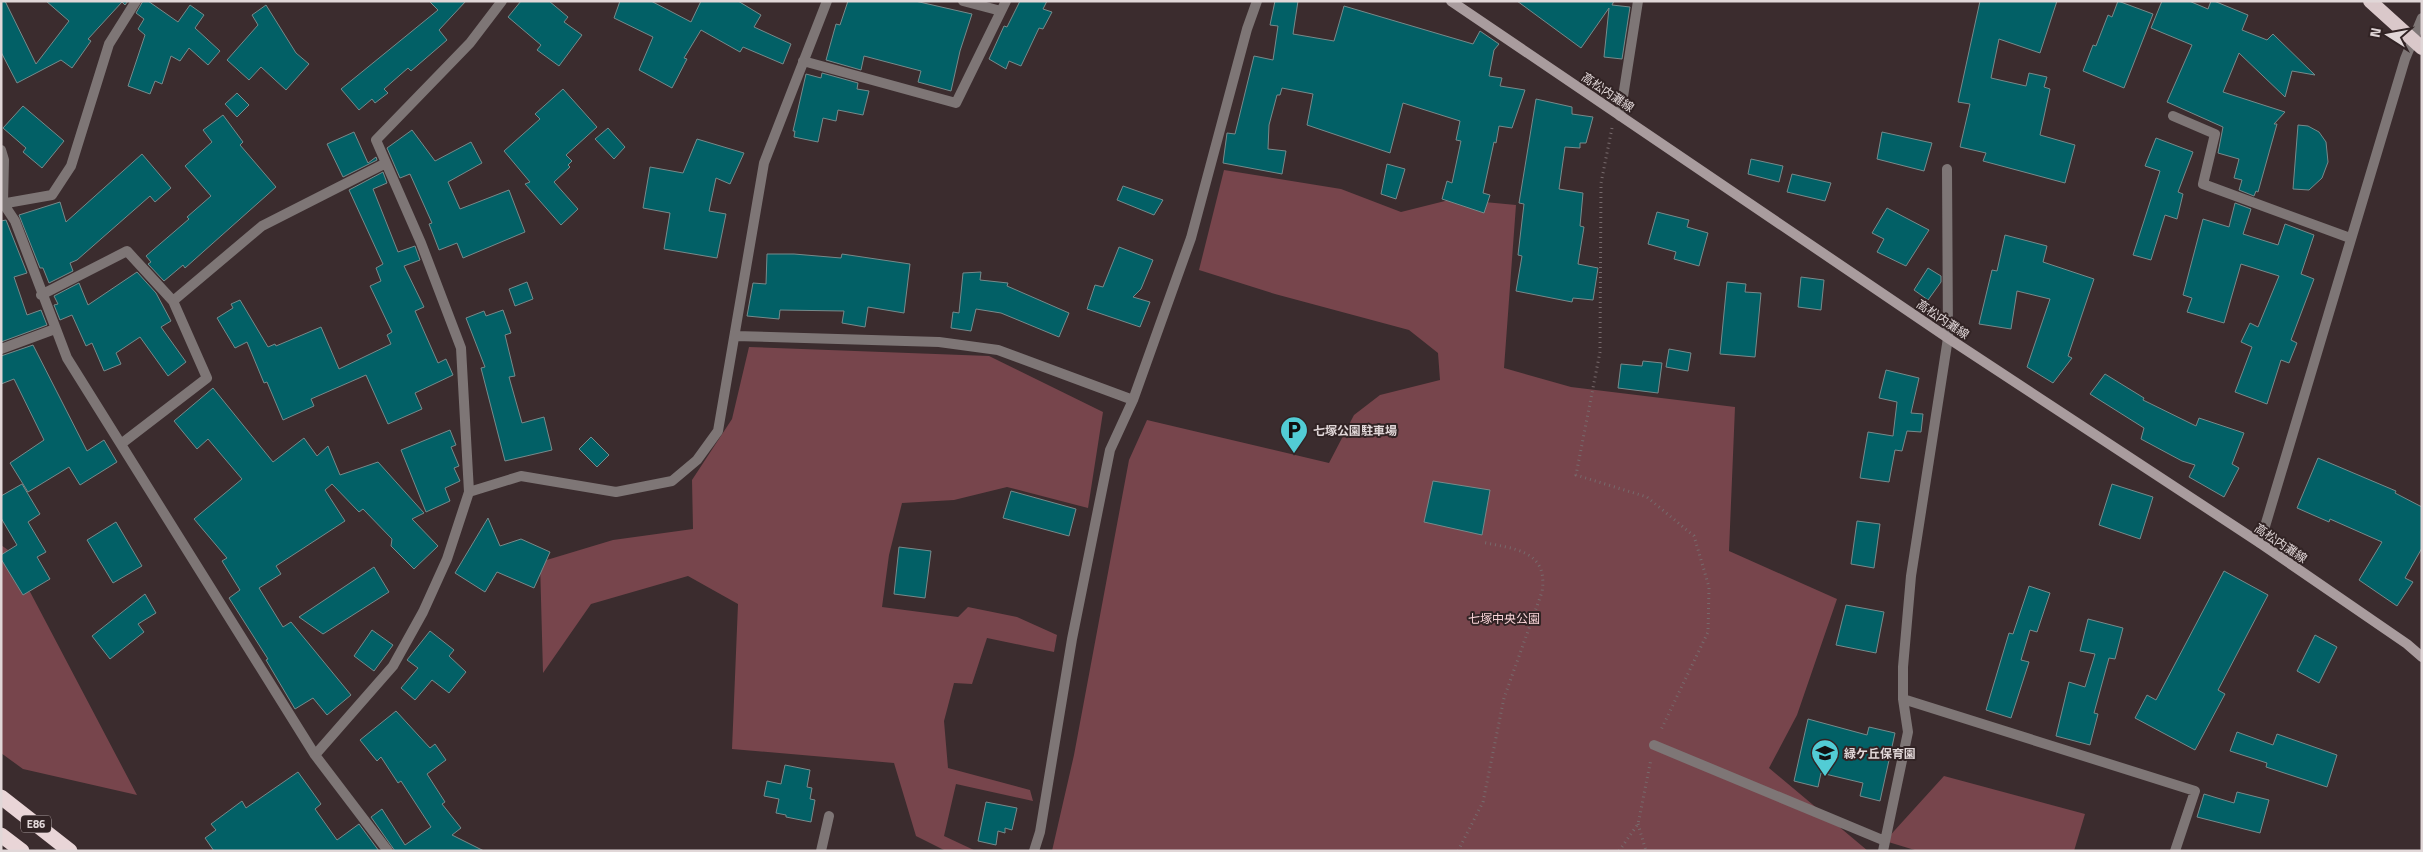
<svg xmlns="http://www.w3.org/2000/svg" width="2423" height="852" font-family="'Titillium Web','Noto Sans JP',sans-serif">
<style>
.green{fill:#77454c}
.building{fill:#026066;stroke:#778a8b}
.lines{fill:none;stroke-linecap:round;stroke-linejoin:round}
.path{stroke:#776a6c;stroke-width:3;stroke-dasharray:1 4;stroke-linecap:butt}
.minor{stroke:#7e7676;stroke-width:10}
.secondary{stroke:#a99c9e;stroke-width:10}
.trunk{stroke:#dac8ca;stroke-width:14}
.motorway{stroke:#e9d5d7;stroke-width:15}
.labels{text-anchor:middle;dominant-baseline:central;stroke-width:4;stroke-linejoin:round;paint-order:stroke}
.shield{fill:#312324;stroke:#aca1a2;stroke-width:1}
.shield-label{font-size:11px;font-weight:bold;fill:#e1d7d8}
.street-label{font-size:12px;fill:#e1d7d8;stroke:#312324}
.poi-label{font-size:12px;font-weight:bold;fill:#e1d7d8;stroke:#312324;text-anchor:start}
.park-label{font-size:12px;fill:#f9d4d8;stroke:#312324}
</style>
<rect width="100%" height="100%" fill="#3b2c2e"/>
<path class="green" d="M1224,170L1341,189L1401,212L1453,199L1516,205L1504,368L1571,387L1735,407L1729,551L1837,599L1797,715L1769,768L1868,851H1052L1074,755L1129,460L1147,420L1329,463L1354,415L1380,395L1440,380L1438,353L1409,330L1275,294L1199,270Z
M749,347L989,356L1103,412L1088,508L1007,487L954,500L902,503L889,555L882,607L958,617L968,607L1017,617L1057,635L1054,652L987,638L972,684L954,683L944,721L948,768L1030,790L1033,801L956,784L944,836L976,851H946L916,836L894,763L732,749L738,604L688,576L591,604L543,673L540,562L613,540L693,529L692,480L732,419Z
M1,545L8,550L137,795L23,769L1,753Z
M1944,776L2085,814L2074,851H1918L1885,841Z"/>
<path class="building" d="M1,1H5L36,64L69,21L46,1H128L125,5L122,2L88,39L91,41L72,68L61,60L17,83L1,52Z
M143,1H148L178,22L190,5L204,15L195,28L220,51L208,65L189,48L180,61L171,56L162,84L155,81L150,94L128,86L145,35L138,29L144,19L136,13Z
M429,1H466L439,30L447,40L411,71L408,68L384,89L388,93L375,103L372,99L359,110L341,89L438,10Z
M521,1H549L568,17L564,22L582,35L559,66L537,50L541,45L508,17Z
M620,1H651L691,22L701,1H738L761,15L754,27L791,44L783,64L743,47L740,52L701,30L684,58L687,59L672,88L639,70L653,37L614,18Z
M848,1H915L972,14L960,51L951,91L918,82L921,71L864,56L861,70L826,60L836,24L840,25Z
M1020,1H1047L1043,9L1052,12L1043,29L1039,28L1021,66L1009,61L1006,69L989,59L1004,26L1007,27Z
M1275,1H1298L1293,34L1334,41L1344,6L1473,44L1480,31L1499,44L1494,50L1489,76L1502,78L1500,86L1525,90L1512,128L1499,126L1496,143L1494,142L1483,193L1490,195L1484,213L1442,199L1447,181L1452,183L1461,141L1456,140L1460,121L1403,103L1390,153L1307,125L1313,94L1282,88L1280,95H1277L1269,125L1268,149L1286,151L1282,174L1223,163L1227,133L1235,134L1254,56L1273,60L1278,26L1270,25Z
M1517,1H1614L1612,5L1630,7L1622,59L1604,57L1609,8L1581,48Z
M1980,1H2057L2040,53L1999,39L1991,78L2026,86L2029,73L2047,77L2044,87L2050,89L2040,135L2075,145L2065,183L1983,161L1986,153L1960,147L1970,104L1958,102Z
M2118,1L2153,14L2124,88L2083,71L2093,45L2096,46L2108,15L2112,17Z
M2162,1H2189L2208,9L2211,1H2214L2248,15L2242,30L2267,40L2273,34L2315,75L2292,71L2285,97L2239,53L2223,92L2285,112L2274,124H2277L2258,192L2256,191L2254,196L2239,190L2242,180L2234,178L2239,159L2218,153L2223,127L2167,102L2192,45L2151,28Z
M266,5L296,53L309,64L286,90L261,67L249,80L227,60L258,25L252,15Z
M822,73L858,83L857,89L869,91L863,115L838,110L836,121L823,118L818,142L794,137L795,131H793L806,74L821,78Z
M563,89L597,127L566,155L572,161L568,165L570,167L554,182L578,209L561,225L525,184L530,182L504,151L540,119L535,114Z
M237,93L249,105L237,117L225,104Z
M1536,99L1572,107V114L1593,117L1586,143H1580V148L1565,147L1559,189L1583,193L1580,226L1584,227L1578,264L1598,268L1593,300L1573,298L1572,302L1516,291L1522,256L1518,255L1524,204L1519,203Z
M23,106L64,141L42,168L23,152L26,148L3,128Z
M223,115L243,142L240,145L276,187L185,268L183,265L164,281L148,264L151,262L146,256L189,219L187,217L211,196L185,166L212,142L203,130Z
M2298,125L2308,126L2319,132L2326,142L2328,162L2322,178L2309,190L2293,189Z
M608,128L625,147L614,159L595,139Z
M412,130L435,161L471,142L482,163L448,182L460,209L509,190L525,232L463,258L457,243L439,250L429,224L432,223L410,174L400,178L387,148Z
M354,132L368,163L376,157L377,160L343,177L327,144Z
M1882,132L1932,143L1924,171L1877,159Z
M2156,138L2193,152L2178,192L2183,194L2177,219L2165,215L2151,260L2133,255L2160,171L2145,166Z
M697,139L744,153L730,184L716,178L709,211L726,214L717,258L664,249L670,213L643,208L650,167L683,173Z
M142,154L171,188L155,202L150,196L77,260L70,263L73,271L49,283L43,268H40L19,215L60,202L66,222Z
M1751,159L1783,166L1779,182L1748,174Z
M1387,164L1405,169L1396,199L1381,194Z
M383,172L387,183L373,189L398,252L415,246L420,260L404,266L424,307L415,311L438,363L446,359L453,375L415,393L422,409L388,424L366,375L311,399L314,406L283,420L267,382L264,383L247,342L235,348L217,318L233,308L231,304L240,300L268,347L275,344L276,346L321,327L339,369L391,344L387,335L392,332L370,286L381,281L376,268L383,264L349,190Z
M1792,174L1831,183L1825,201L1787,192Z
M1123,186L1163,200L1154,215L1117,200Z
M2235,203L2251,209L2243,234L2278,245L2285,224L2314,235L2301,274L2314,279L2291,340L2297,343L2289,363L2281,360L2267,404L2235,392L2252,347L2241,342L2250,323L2258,327L2279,276L2241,264L2224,323L2187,312L2192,298L2183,295L2203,219L2229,227Z
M1887,208L1929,230L1906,266L1877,252L1884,239L1872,233Z
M1657,212L1689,220L1687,227L1708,233L1699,266L1674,259L1676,252L1648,244Z
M6,220L27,273L14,277L27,315L41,310L47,325L1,342V221Z
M2005,235L2047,246L2043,262L2094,279L2068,356L2072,358L2053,383L2027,367L2050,299L2017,291L2011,329L1979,324L1992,270L1997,271Z
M1119,247L1153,260L1141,289L1133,297L1150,302L1140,327L1087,309L1095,285L1103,287Z
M767,254H794L841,258L842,254L910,264L904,313L868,307L865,327L842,323L844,311L780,310L779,319L747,316L753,283L766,284Z
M1928,268L1941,276V282L1928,300L1914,290Z
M137,272L156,293L171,321L161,327L186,362L168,376L140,337L116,353L121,364L104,371L92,343L86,346L72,315L60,320L54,305L58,304L54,296L79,283L88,305Z
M981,272L980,280L1008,283L1007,286L1069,313L1059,337L1001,313L976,309L971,331L951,328L953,312L959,313L963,273Z
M1801,277L1824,280L1821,310L1798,307Z
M527,282L533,299L515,306L509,289Z
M1727,282L1746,284L1745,292L1761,293L1755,357L1720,354Z
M503,310L511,333L505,335L515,376L509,377L522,423L544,417L552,450L505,461L481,368L485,367L466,318L484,311L486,316Z
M33,345L87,451L104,440L117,462L80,485L69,467L28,492L10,463L44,440L14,379L1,384V356Z
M1669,349L1691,353L1688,371L1666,367Z
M1643,361L1662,363L1658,393L1618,388L1621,364L1642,366Z
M1886,370L1919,378L1911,413L1923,414L1921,432L1907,431L1902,451L1895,450L1889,482L1860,478L1868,432L1893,436L1897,402L1879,398Z
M2105,374L2144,398L2143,400L2196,426L2199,418L2244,433L2232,464L2239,468L2224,497L2189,477L2195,465L2182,461L2141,439L2144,428L2090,394Z
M213,388L273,462L304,438L317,456L328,446L340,475L378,462L424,513L412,519L438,546L414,569L391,546L392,539L363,509L359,512L332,484L325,490L345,521L276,566L281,574L259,588L283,627L291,622L351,695L327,715L313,698L295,709L266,660L268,659L229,598L240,590L222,561L227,558L194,519L242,479L208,439L197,449L174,421Z
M450,430L456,445L451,447L459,466L454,468L460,481L445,488L450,501L426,512L401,450Z
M591,437L609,455L597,467L579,449Z
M2318,458L2396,491L2395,493L2422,507V548L2405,578L2413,582L2397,606L2359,580L2382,542L2330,519L2329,522L2297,508Z
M1433,481L1490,490L1482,535L1424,522Z
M22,484L40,514L28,522L46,552L37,557L50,579L23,595L1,559V555L17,545L1,518V496Z
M2112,484L2153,497L2140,539L2099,525Z
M1011,491L1076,509L1069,536L1003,518Z
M488,518L500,546L521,539L550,552L534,588L497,572L485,592L455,573Z
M1857,521L1880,524L1874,568L1851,564Z
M116,522L142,566L113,583L87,540Z
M899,547L931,551L925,598L894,594Z
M374,567L389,592L323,634L299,617Z
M2224,571L2268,595L2218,690L2225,694L2195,750L2135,718L2147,695L2156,700Z
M2029,586L2050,593L2037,632L2030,630L2021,660L2029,662L2011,718L1986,710L2009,633L2013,634Z
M145,594L156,613L138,624L144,632L110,659L92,636Z
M1846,605L1884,612L1876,653L1836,645Z
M2088,619L2123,628L2115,659L2109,658L2094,713L2098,714L2090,745L2056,736L2069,682L2085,687L2095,654L2080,651Z
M372,630L393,645L374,671L354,656Z
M430,631L454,650L449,656L466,672L449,693L432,680L415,700L401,688L418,668L407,660Z
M2315,635L2337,647L2319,683L2297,671Z
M396,711L430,748L435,744L446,760L427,774L445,802L442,804L461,828L452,835L484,851H395L371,817L382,809L405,845L431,827L401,781L398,783L381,757L377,761L360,740Z
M1808,719L1867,735L1869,727L1895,733L1880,801L1860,796L1863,783L1821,773L1818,787L1794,781Z
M2237,732L2273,745L2277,734L2337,755L2327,787L2266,767L2267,763L2230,751Z
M785,765L810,770L807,787L812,788L810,799L815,800L811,822L786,817V815L776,813L779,799L764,796L767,781L781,784Z
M298,772L321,804L315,809L337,840L359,824L379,851H214L205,838L216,830L211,824L242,801L246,808Z
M2237,792L2269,800L2260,833L2197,817L2204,794L2234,803Z
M986,802L1017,808L1012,830L1005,828V833L998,831L996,845L978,841Z"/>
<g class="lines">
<path class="path" d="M1612,128L1601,183L1600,352L1576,475L1647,497L1694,536L1709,587L1708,632L1660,732
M1638,824L1646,851
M1458,851L1483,802L1504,698L1542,592C1549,549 1512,549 1482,542
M1619,851L1638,824L1651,759"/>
<path class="minor" d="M963,1L1001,11
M803,61L956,103L1006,1
M1620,116L1638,1
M2173,116L2215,134L2203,184L2350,238
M1,150L4,160L3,203H1
M3,203L15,221L67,358L315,755L393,666L423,612L447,559L469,492L461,348L421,243L376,140L470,43L502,1
M1,204L52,195L71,166L109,44L136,1
M41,295L127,251L173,301L262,226L386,163
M735,336L939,342L998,350L1133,400
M1,349L55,329
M121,444L207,378L173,301
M469,492L521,476L616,492L672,481L697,460L718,431L764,163L827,1
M2260,543L2405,59L2422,18
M1903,699L2195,791L2175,851
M1654,745L1885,841
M315,755L388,851
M821,851L829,816
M1034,851L1040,832L1072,639L1110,450L1133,400L1191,238L1247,29L1257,1
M1883,851L1908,732L1903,699V667L1911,576L1948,338L1947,169"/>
<path class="secondary" d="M1451,1L1948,338L2260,543L2407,644L2422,657"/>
<path class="trunk" d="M2370,1L2422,48"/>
<path class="motorway" d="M1,797L70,851
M1,835L22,851"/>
</g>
<defs>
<g id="parking-pin" transform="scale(1.4375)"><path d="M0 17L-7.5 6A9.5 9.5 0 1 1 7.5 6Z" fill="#52ccd5" stroke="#312324"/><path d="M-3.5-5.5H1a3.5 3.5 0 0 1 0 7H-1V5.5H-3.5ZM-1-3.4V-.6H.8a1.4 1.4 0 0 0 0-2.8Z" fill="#111"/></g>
<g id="school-pin" transform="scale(1.4375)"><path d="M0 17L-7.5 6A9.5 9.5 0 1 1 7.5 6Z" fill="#52ccd5" stroke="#312324"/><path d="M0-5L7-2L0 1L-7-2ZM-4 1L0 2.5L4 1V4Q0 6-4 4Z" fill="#111"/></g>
</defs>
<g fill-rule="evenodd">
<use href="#parking-pin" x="1294" y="430"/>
<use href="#school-pin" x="1825" y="753"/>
</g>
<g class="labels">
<rect class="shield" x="21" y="815.5" width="30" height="17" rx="4"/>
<g class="shield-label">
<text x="36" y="824">E86</text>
</g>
<g class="street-label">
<text transform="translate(1608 92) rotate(34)">高松内灘線</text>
<text transform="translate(1943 319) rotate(34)">高松内灘線</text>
<text transform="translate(2281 543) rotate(34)">高松内灘線</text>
</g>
<g class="poi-label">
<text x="1313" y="430">七塚公園駐車場</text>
<text x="1844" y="753">緑ケ丘保育園</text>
</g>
<g class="park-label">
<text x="1504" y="618">七塚中央公園</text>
</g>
</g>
<rect width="2423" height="852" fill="none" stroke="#e1d7d8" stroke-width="5"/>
<g transform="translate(2388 35) rotate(281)" stroke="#312324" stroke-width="4" paint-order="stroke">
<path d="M0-4L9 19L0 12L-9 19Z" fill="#e1d7d8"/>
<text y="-8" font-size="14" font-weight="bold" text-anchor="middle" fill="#e1d7d8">N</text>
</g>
</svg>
